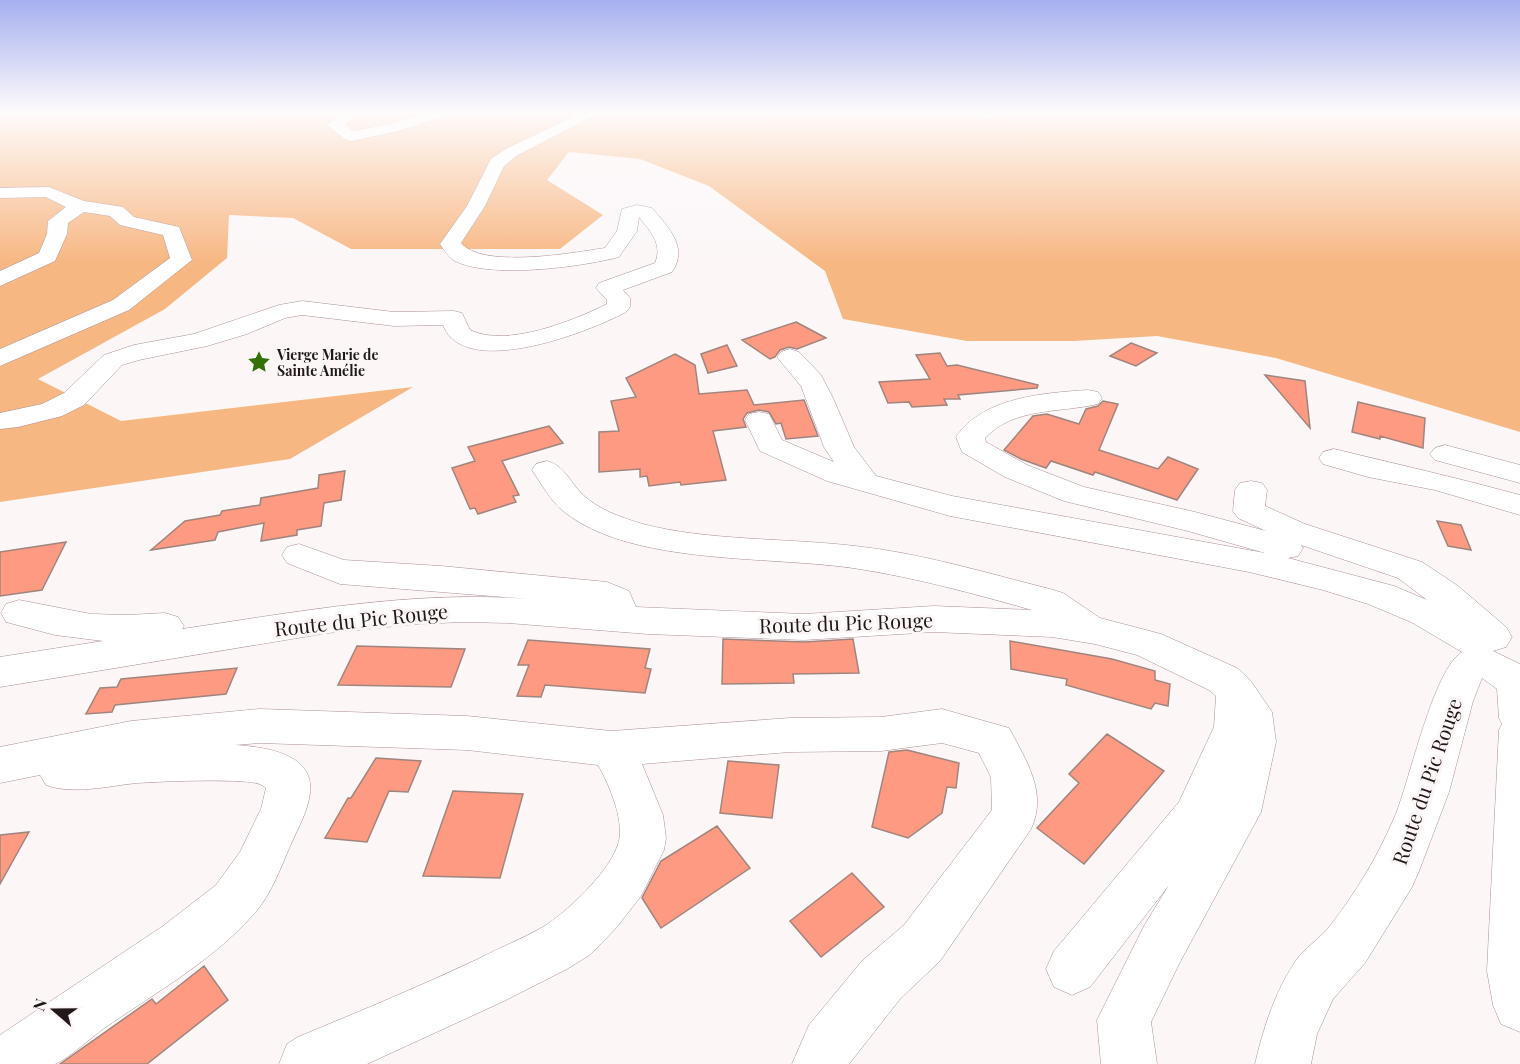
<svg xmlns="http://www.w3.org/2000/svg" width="1520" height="1064" font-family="'Playfair Display',serif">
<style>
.forest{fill:#f7b783}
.building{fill:#fe9a82;stroke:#a0857e;stroke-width:1.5}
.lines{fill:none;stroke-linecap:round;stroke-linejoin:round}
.minor-casing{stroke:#ac9094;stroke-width:1}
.minor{fill:#fff;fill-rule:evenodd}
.labels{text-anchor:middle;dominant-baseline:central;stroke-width:6;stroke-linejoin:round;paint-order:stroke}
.far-poi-label{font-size:14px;font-weight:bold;fill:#22181a;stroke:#fcf6f7;text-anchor:start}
.near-street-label{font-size:20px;fill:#22181a;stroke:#fcf6f7}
</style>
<rect width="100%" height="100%" fill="#fcf6f7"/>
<path class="forest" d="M0,113H1520V432L1276,358L1157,336L1074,341H967L843,319L825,271L709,186L640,159L569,152L547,180L603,215L560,249H351L293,218L229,215L227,258L165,309L38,379L121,421L413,387L290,459L0,502Z"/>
<path class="building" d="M796,322L826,338L797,349L789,347L780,350L775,357L770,359L742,340Z
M1131,343L1157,353L1136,366L1110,356Z
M727,345L737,366L708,373L701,354Z
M940,353L947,366L957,365L1038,385L1037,388L958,395L960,399H944L947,405L912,407L909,402L888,403L879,382L930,379L916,355Z
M675,354L695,365L699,394L747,390L754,405L804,400L818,436L786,439L781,423L776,424L769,412L759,410L747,413L743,419L746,427L713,431L726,480L681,485L680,482L649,486L647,476L640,477V469L599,472V432L619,431L611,401L636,397L626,378Z
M1265,375L1305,381L1310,428Z
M1103,401L1118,404L1099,450L1158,469L1168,457L1198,469L1177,500L1095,472L1093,475L1051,461L1046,468L1021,459L1004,450L1033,416L1047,414L1079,424L1086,409L1098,406Z
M1358,402L1425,418L1423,448L1380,436V439L1352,432Z
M549,426L563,443L502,461L519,495L513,496L516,502L478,514L475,508L470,509L452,468L475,461L468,447Z
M345,471L341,500L324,503L321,526L297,530V535L261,541L264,523L218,532L215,540L151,550L185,521L220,515L222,511L260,505L261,498L318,488L319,475Z
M1437,521L1461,525L1471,550L1448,546Z
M66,542L42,590L0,596V552Z
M723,639L804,642L853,639L859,673L793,674L794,683L722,684Z
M528,640L650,649L645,668L651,669L645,693L545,685L541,697L517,696L529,665H518Z
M1010,641L1112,659L1155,671V680L1170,684L1168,706L1155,703L1151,709L1066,685L1067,679L1011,669Z
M357,646L465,649L451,687L338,685Z
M237,668L226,694L115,705L112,712L86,714L100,688L117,687L121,679Z
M1107,734L1164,771L1084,864L1037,828L1079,783L1069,774Z
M907,750L959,763L956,788L947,787L942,813L908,838L872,827L889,752Z
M376,758L421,761L408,792L389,791L367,842L325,838L348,798H351Z
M728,761L779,765L772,818L720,813Z
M453,791L523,794L500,878L423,876Z
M717,826L750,868L661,928L642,898L661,861Z
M29,832L0,884V835Z
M852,873L884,907L821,957L790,921Z
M204,966L228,1000L147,1064H60L152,999L156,1004Z"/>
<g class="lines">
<g class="minor-casing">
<path id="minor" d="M342,113H358L345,125L354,131L390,124L426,113H447L445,116L398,131L351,141L345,139L327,125Z
M581,113H595V115L516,156L504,166L485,206L461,243C481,268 567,254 598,249L605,248L617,231L622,209L637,205L652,208C668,227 689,247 672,272L623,290L630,298V307L626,312C591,331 464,381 443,325L394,326L302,315L285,318L247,334L207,346L139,360L122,365L84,405L62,416L18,427L0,429V413L42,404L64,393L104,355L134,345L194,334L279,305L302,301L394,312L454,311L462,313L470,330C506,348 573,321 607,304V300L596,288L599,283L655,263C663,244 650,231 639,217L637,231L619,257C581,267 490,279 455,261C449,258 444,250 440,244L467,206L491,159L504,150Z
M979,113H994L995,115L988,119L983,118Z
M49,187L84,201L123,207L134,217L179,227L192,260L129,310L0,366V349L113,300L170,258L163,235L120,225L110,216L84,212L68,223L67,234L55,261L0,286V271L39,253L47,234L48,221L66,207L46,197L0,198V188Z
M790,349L799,352L821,375L833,398L854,447L876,476L952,496L1265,553L1188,531L1064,501L1005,477L962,452L956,437C983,397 1044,393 1088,390L1098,392L1102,398L1098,404C1060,413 1014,407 985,438L986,442L1027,465L1084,487L1195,512L1266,531L1238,518L1233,511L1235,490L1240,483L1251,481L1262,483L1267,490L1265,506L1305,524L1422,562L1458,586L1506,627L1512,637L1506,647L1493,651L1520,664V1032L1501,1024L1493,1005L1487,971L1499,730L1502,724L1499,718L1497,689L1482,678L1473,701L1449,792L1419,871L1412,887L1365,963L1333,999L1317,1034L1311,1064H1255C1263,1029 1275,992 1295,962C1304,948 1320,939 1330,926C1357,891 1378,856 1395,816C1410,780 1433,670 1462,652L1411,622L1368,604L1323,590L1249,572L950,516L827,481L760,451L745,420L749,414L759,412L769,414L782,440L834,462L824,447L801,386L777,357L781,352ZM1301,545L1398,578L1427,600L1394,586L1288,558L1298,556L1303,548Z
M1445,445L1520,465V483L1435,460L1430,454L1435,448Z
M1334,449C1396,464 1458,478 1520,495V515L1435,490L1368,477L1323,464L1319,458L1323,452Z
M547,461C564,465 570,482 582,494C597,509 622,518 643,524C707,541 788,538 855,546C921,553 986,573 1050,589L1063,593L1100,618L1161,634L1237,668L1250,680L1272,712L1276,742L1261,812L1180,962L1151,1022L1157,1064H1101L1097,1020L1144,926L1169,885L1090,987L1072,995L1054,987L1046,969L1054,951L1179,802L1214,727L1216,696L1209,690L1137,655L1095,644L1052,637L934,632L804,640L648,634L508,623L463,622L416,624L328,633L0,687V657L103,641L55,635L6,622L1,613L6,604L19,600L91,614L128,615L165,613L178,617L184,626L182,629C297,612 413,590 529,599L340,584L287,563L282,555L287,547L299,544L344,560L441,566L607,582L629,591L636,607L804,614L934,606L1032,610C975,594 917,578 859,569C774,555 630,567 562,510C550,500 541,483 532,470L536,464Z
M260,709L467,716L611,731L790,718L881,717L942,709L1009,728C1026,760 1048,793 1031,829L940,961L900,999L849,1064H792L809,1025L862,961L904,925L992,810L991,777L979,753L942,743L881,751L790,752L642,764L663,815L666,838L664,850L641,896L616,928L591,954L567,969L504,1001L367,1064H279L287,1044L298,1037C358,1012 419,987 478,959C499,948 522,939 543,927C567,912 607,874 617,847C627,825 609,784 598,765L467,750L260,743L235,745C264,747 315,753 310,793C308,811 298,828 291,844C280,869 271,896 252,916C211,962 153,994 103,1029C92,1037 66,1060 55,1064C45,1064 12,1064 0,1064V1035L163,926L216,885L240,852L261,809L266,788C259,781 245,782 235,781C203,780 170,781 137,783C108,786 73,795 46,785L40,775L0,783V747L131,721Z"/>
</g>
<use href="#minor" class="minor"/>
</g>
<linearGradient id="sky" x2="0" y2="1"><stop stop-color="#a6b0ef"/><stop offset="0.43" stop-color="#fefbfb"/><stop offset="1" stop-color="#fefbfb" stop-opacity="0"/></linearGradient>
<rect width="1520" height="262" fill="url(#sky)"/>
<defs>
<g id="sight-bare" transform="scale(1.8)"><path d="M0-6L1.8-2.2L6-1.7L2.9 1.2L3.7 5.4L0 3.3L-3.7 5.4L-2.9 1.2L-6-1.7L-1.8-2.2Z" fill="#337107" stroke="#fcf6f7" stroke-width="2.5" paint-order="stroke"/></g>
</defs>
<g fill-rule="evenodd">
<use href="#sight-bare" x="259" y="362"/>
</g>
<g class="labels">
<g class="far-poi-label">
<text x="277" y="354">Vierge Marie de<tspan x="277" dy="16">Sainte Amélie</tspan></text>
</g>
<g class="near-street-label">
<text transform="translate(361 619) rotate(-6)">Route du Pic Rouge</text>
<text transform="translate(846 622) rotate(-2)">Route du Pic Rouge</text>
<text transform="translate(1426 781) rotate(-71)">Route du Pic Rouge</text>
</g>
</g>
<g transform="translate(54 1010) rotate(290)" stroke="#fcf6f7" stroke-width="4.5" paint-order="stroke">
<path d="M0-4.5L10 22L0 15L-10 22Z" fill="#22181a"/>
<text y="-9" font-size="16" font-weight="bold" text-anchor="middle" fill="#22181a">N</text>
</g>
</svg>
